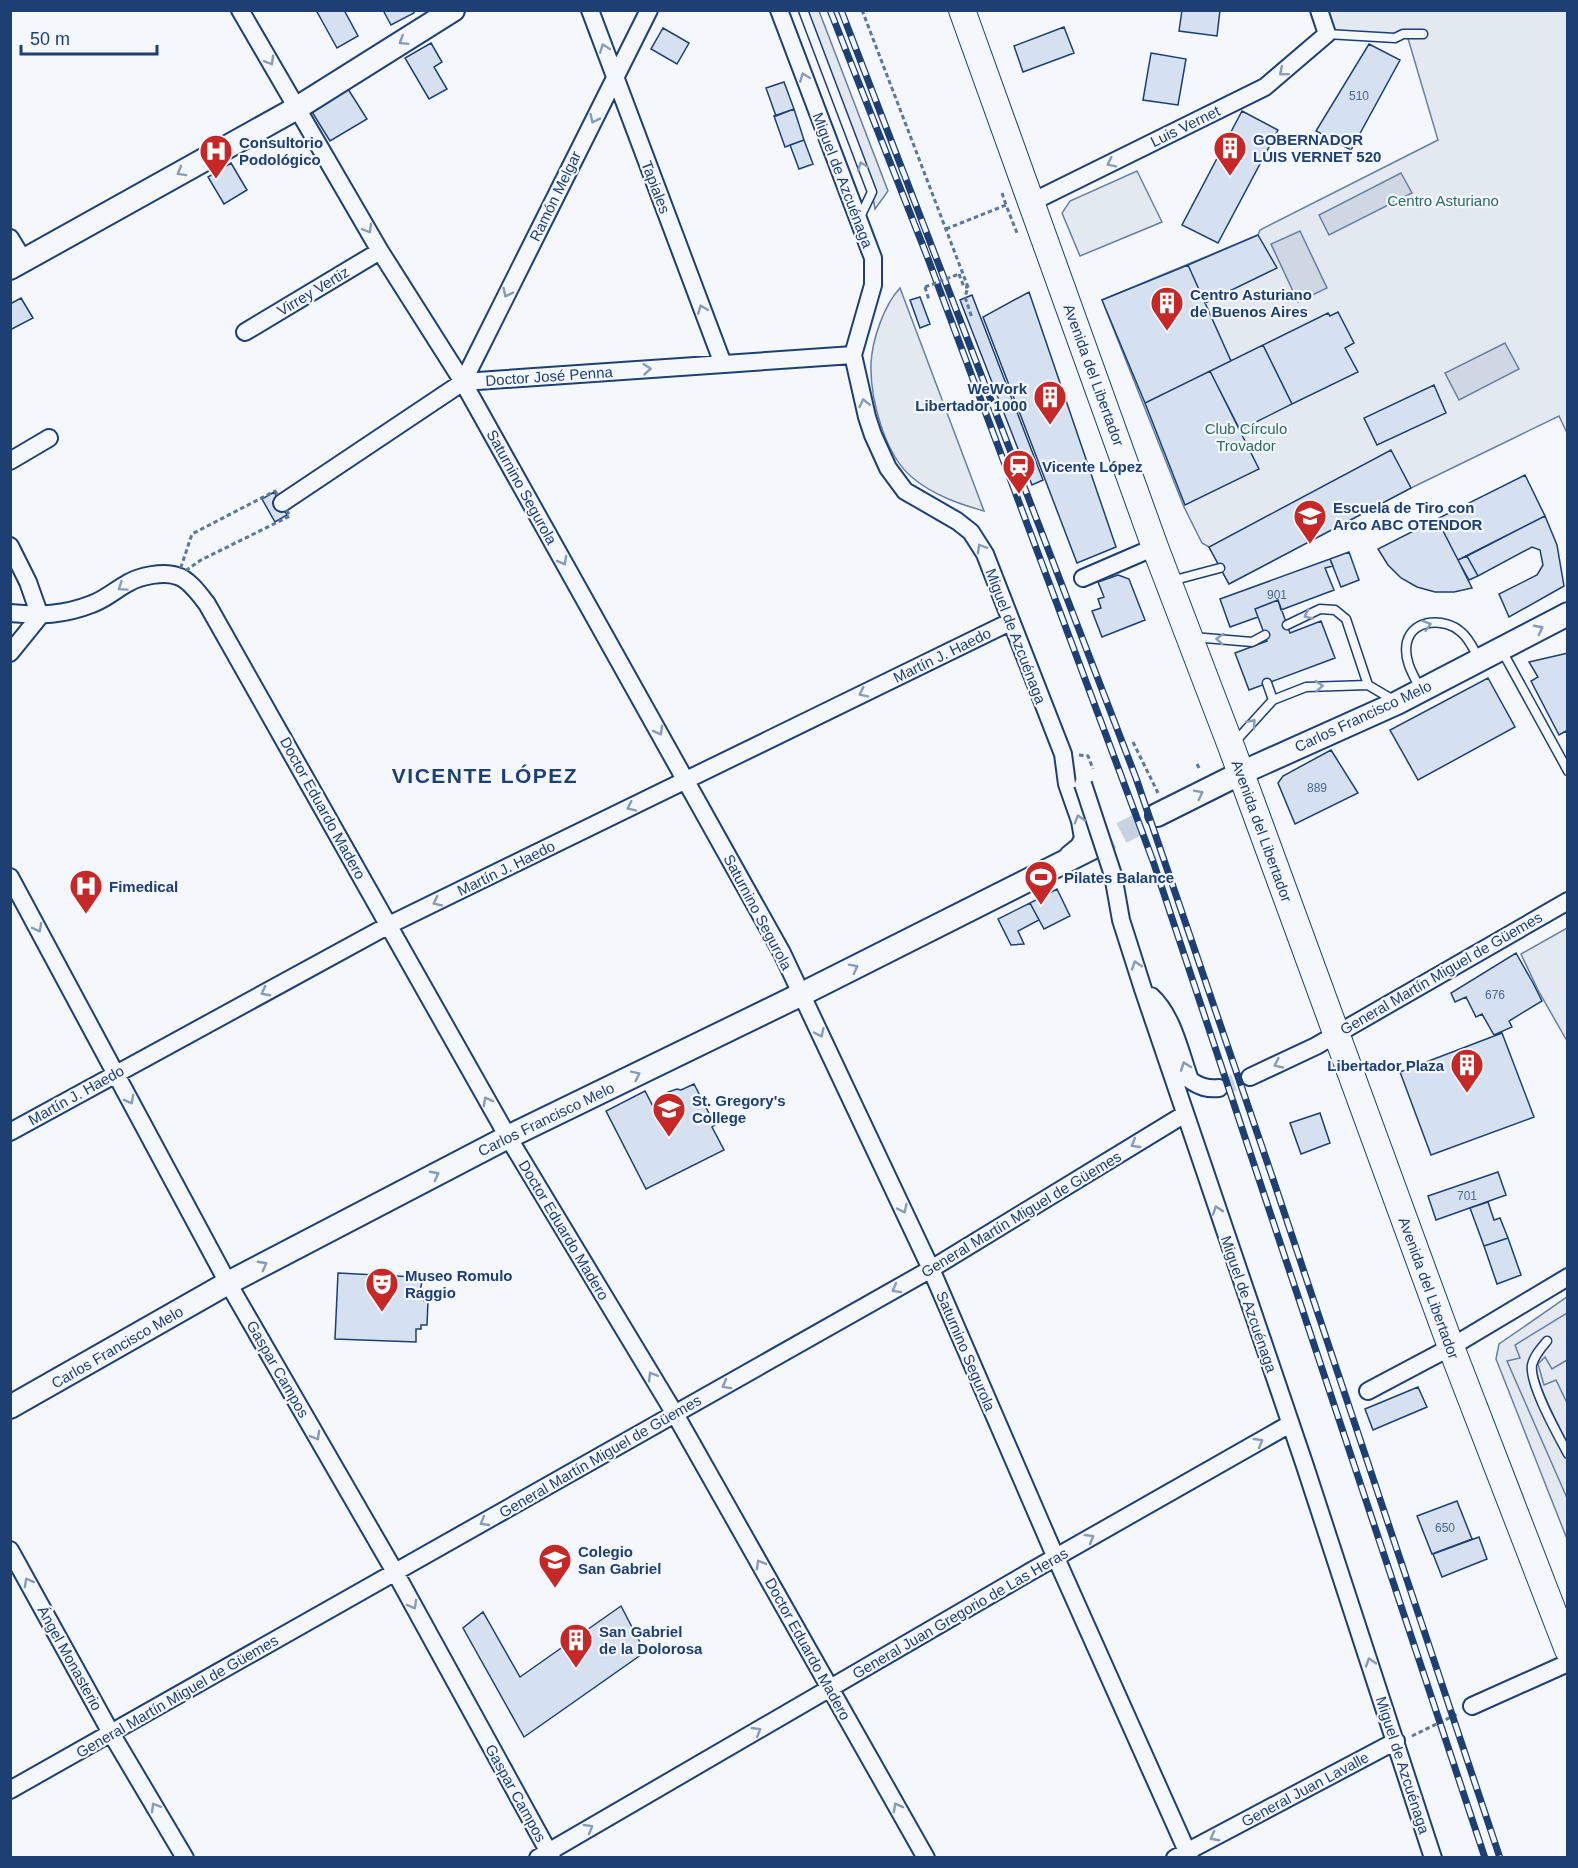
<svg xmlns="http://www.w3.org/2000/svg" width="1578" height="1868" font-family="Arial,sans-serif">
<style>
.green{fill:#e3e9f0;stroke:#687fa3;stroke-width:1.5}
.parking{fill:#e3e8f0;stroke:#687fa3;stroke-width:1.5}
.water{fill:#cfd7e4;stroke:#687fa3;stroke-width:1.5}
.building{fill:#d5e0f0;stroke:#1d3f73;stroke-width:1.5}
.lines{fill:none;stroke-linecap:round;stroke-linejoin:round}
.street-tunnel{stroke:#c9d2e0;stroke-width:16;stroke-dasharray:16 8;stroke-linecap:butt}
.secondary-tunnel{stroke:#c9d2e0;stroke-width:22;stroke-dasharray:22 11;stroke-linecap:butt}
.lane-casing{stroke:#1d3f73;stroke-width:11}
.street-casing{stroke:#1d3f73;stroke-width:20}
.secondary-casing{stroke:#1d3f73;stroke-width:26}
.primary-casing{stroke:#1d3f73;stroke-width:28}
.path{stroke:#5e769c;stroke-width:3;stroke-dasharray:4.5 3;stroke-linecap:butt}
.lane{stroke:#f4f7fb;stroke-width:8}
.street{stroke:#f4f7fb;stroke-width:16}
.secondary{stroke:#f4f7fb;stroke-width:22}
.primary{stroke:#f4f7fb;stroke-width:26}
.rail-casing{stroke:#1d3f73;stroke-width:7}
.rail{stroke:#f4f7fb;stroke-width:4.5;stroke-dasharray:14;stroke-linecap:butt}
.street-bridge-casing{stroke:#1d3f73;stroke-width:20;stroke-linecap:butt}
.path-bridge{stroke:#5e769c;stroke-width:3;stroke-dasharray:4.5 3;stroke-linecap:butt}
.street-bridge{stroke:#f4f7fb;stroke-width:16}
.oneway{stroke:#889bb7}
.labels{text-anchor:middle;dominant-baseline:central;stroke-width:4.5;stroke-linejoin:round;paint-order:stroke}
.number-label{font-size:12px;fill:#4b6792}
.street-label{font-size:15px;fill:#1d3f73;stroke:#f4f7fb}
.poi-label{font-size:15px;font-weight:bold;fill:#1d3f73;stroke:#f4f7fb;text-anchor:start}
.park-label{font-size:15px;fill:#2c6c60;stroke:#f4f7fb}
.district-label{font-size:21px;font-weight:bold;letter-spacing:1.5px;fill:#1d3f73;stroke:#f4f7fb}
</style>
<rect width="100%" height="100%" fill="#f4f7fb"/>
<path class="green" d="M1319,11H1567V433L1559,416L1411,488L1229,584L1209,547L1202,543L1184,507L1102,300L1258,235L1260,230L1438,140L1407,35L1327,34Z
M1137,171L1162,222L1080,256L1062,213L1070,201Z
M900,288L984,511C959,504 933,495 913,478C885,456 870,399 871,364C872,340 884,305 900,288Z
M1567,928V1041L1538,990L1521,954Z
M1567,1297V1539L1496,1359L1499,1344Z"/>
<path class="parking" d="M803,11H819L888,191L875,209L872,192Z
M1567,1313V1360L1552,1369L1545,1357L1538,1364L1544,1385L1556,1380L1567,1403V1498L1507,1361L1520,1358L1515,1345Z"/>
<path class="water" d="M1401,173L1412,193L1329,235L1319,215Z
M1300,231L1327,288L1298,302L1271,244Z
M1505,343L1519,369L1459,400L1445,373Z"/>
<path class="building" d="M316,10H344L358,36L337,48Z
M383,10H413L414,13L391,25Z
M1182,10H1220L1217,36L1179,31Z
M1064,27L1074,53L1023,72L1014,46Z
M663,28L689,43L677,64L651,49Z
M431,43L442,62L434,67L447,89L429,99L405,58Z
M1369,44L1400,60L1351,150L1316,131Z
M1151,53L1186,59L1178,105L1143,100Z
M784,82L794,109L776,116L766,88Z
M348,89L367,119L330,141L312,112Z
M794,109L804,140L785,147L774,116Z
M1242,111L1278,130L1218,243L1182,225Z
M804,140L813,164L799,169L790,145Z
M231,163L247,190L224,204L208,177Z
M1258,235L1277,268L1205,303L1188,265Z
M1188,265L1231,361L1145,403L1102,300Z
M1029,292L1116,547L1077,563L983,317Z
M972,295L1043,480L1032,485L960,300Z
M920,297L930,324L920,328L910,300Z
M21,298L33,318L10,330V304Z
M1338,312L1354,343L1345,348L1358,372L1292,404L1263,345L1328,313L1330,316Z
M1263,345L1292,404L1240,430L1210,371Z
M1210,371L1259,469L1185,505L1145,403Z
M1434,385L1446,413L1377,445L1364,418Z
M1391,450L1411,488L1229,584L1209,547Z
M1525,475L1545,516L1458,560L1437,519Z
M274,492L287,515L275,522L262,499Z
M1545,516L1557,545L1564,586L1509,617L1499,594L1537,575L1543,565L1540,550L1532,547L1478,576L1467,556Z
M1437,519L1458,560L1472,588L1454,592H1435L1417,587L1401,578L1388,565L1378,549Z
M1349,552L1359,580L1341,587L1330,559Z
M1467,556L1478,576L1469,580L1458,560Z
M1330,559L1333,566L1325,568L1334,590L1281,610L1278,600L1255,609L1258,617L1230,627L1220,599Z
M1118,575L1129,579L1145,620L1102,637L1092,611L1101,608L1098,599L1104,597L1098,582Z
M1278,600L1290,633L1321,621L1335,658L1249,690L1235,653L1267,641L1255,609Z
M1568,653V734L1566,731L1559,735L1531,681L1538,677L1529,662Z
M1488,678L1515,727L1418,780L1390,730Z
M1331,750L1358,793L1295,824L1278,783L1283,776Z
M1057,889L1070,916L1044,929L1030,903Z
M1030,903L1039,920L1018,931L1024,944L1011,945L998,919Z
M1516,953L1533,983L1542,1001L1509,1021L1512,1027L1494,1035L1482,1014L1476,1017L1466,997L1455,1002L1451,993Z
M1502,1033L1534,1117L1431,1155L1400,1072Z
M694,1084L715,1125L712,1127L724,1150L646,1189L606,1111L645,1091L658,1116L676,1107L669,1105L665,1097L668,1092L677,1089L681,1090Z
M1320,1113L1330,1143L1301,1154L1290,1123Z
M1498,1172L1506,1195L1436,1220L1428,1196Z
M1488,1202L1494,1220L1500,1218L1508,1238L1484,1246L1470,1208Z
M1508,1238L1521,1275L1497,1284L1484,1246Z
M338,1273L415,1277L416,1274H423L420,1293L424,1294V1301H428L427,1325H421V1329H416V1342L335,1339Z
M1418,1387L1427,1407L1373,1430L1365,1409Z
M1457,1501L1472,1539L1432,1554L1417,1516Z
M1479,1537L1487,1559L1442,1577L1433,1554Z
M621,1606L645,1652L524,1737L463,1628L483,1612L520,1677Z"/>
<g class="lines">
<path class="street-tunnel" d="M1219,1088L1250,1077"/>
<path class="secondary-tunnel" d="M1092,848L1157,815"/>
<g class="lane-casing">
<path id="lane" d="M803,10L872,192L860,217
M1327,34L1395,38L1403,34H1423
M1171,581L1220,568
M1287,625L1320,609L1335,610L1346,619L1368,685
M1193,637L1252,642L1265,635
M1501,649L1568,771
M1267,683L1273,700
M1421,690C1413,675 1403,659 1407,642C1413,618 1446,618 1461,632C1469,638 1474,650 1479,659
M1233,744L1273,700L1306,687L1368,685L1395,701
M1547,1341C1541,1348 1534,1356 1532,1365C1529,1384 1558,1435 1568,1454"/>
</g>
<g class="street-casing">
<path id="street" d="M240,10L380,251L463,382L782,953L931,1269L1056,1558L1190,1858
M590,10L723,364
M779,10L873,258V285L853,355L867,417L873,435L888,468L905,491L957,521L971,532L985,554L1063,754L1067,784L1080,821L1083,838L1079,846L1068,855
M1032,202L1265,87L1327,34L1319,10
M10,238L24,261
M245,332L380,251
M463,382L649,10
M10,461L49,438
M282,503L463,382L853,355
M10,546L28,582L40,616
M1083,578L1155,547
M10,613C40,616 64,615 92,604C106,599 115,590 128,583C140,576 164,571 177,576C189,579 200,595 207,604L508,1137L675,1414L926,1858
M10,653L40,616
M1113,875L1121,920L1143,989L1305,1466L1433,1858
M10,877L228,1283L395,1572L552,1858
M1151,996C1173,1016 1180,1052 1190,1080C1200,1087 1207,1089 1219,1088
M1250,1077L1316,1046L1568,901
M10,1132L389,925L1010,622
M1368,1391L1451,1347L1568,1277
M10,1550L111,1733L185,1858
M1472,1706L1568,1663
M10,1790L931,1269L1185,1114
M538,1858L1028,1573L1290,1424
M1175,1858L1396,1741"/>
</g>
<g class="secondary-casing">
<path id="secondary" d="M10,268L297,108L453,10
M1157,815L1241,773L1397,703L1568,614
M10,1407L228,1283L508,1137L802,994L1092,848"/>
</g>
<g class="primary-casing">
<path id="primary" d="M962,10L1155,547L1231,746L1451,1347L1568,1650"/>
</g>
<path class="path" d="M862,10L968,287L965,297L972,318
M1002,193L1006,205
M946,229L1006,205L1017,233
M959,274L964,287H968
M925,287L929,300
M275,491L290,516L201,560L178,576L192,534Z
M1133,742L1158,793
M1079,755L1088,756L1093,769
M1197,764L1200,770
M1412,1736L1457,1714"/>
<use href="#lane" class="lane"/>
<use href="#street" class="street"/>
<use href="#secondary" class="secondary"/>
<use href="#primary" class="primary"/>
<g class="rail-casing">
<path id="rail" d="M830,10L927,256L1153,861L1485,1858
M841,10L1136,778L1274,1182L1500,1858"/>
</g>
<use href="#rail" class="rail"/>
<g class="street-bridge-casing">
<path id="street-bridge" d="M1083,784L1113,875"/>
</g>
<path class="path-bridge" d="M925,287L959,274"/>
<use href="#street-bridge" class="street-bridge"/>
</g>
<defs><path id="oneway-chevron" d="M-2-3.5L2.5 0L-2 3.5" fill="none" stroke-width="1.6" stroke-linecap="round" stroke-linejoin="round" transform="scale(1.5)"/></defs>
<g class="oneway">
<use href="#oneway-chevron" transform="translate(403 41) rotate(148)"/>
<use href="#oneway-chevron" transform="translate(604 48) rotate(-111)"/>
<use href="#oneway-chevron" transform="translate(270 61) rotate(60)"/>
<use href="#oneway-chevron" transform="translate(1283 72) rotate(140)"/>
<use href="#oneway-chevron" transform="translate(804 77) rotate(-111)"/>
<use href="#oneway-chevron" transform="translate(594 119) rotate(116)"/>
<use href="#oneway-chevron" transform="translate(1111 163) rotate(154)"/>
<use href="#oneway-chevron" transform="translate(862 166) rotate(-111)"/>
<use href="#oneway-chevron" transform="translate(181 172) rotate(151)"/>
<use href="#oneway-chevron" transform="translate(368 229) rotate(60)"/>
<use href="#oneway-chevron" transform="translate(507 293) rotate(116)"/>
<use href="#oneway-chevron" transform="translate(702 309) rotate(-111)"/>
<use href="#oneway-chevron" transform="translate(647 369) rotate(-4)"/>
<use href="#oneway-chevron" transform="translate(864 403) rotate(-103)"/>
<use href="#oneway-chevron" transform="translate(981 548) rotate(-120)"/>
<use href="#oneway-chevron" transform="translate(563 561) rotate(61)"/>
<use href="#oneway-chevron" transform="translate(122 587) rotate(145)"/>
<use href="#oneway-chevron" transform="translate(1308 615) rotate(154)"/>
<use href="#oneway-chevron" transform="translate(1427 625) rotate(-16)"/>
<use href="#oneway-chevron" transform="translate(1539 629) rotate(-28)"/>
<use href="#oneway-chevron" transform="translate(1220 639) rotate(-175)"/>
<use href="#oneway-chevron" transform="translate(1319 686) rotate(-3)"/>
<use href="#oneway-chevron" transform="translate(863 693) rotate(154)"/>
<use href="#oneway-chevron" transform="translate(1252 723) rotate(-48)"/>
<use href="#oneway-chevron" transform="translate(659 731) rotate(61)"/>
<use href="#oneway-chevron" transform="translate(1199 794) rotate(-27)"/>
<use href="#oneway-chevron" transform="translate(631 807) rotate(154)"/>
<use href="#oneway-chevron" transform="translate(1079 819) rotate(-106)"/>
<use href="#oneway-chevron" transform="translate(437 902) rotate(154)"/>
<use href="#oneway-chevron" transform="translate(38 928) rotate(62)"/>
<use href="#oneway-chevron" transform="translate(1136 965) rotate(-108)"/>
<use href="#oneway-chevron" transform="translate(854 968) rotate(-27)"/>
<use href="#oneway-chevron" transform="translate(265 992) rotate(152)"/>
<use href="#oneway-chevron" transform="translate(820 1033) rotate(65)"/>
<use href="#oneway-chevron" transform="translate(1278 1064) rotate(155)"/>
<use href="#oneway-chevron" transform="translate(1185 1066) rotate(-110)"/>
<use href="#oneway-chevron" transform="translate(636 1075) rotate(-26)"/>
<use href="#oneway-chevron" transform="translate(130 1100) rotate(62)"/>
<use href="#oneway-chevron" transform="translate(487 1101) rotate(-119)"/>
<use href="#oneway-chevron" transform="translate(1135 1144) rotate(149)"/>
<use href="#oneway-chevron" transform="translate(435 1175) rotate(-28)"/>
<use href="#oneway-chevron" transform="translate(903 1209) rotate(65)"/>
<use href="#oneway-chevron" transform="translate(1217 1210) rotate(-109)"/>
<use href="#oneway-chevron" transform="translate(263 1265) rotate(-28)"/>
<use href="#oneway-chevron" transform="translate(896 1289) rotate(151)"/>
<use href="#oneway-chevron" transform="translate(652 1376) rotate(-121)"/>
<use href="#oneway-chevron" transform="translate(726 1385) rotate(151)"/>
<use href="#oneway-chevron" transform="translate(316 1436) rotate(60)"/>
<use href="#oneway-chevron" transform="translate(1259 1442) rotate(-30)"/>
<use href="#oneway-chevron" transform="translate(484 1522) rotate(150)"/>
<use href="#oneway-chevron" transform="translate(1090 1538) rotate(-30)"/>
<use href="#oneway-chevron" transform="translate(760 1564) rotate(-120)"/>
<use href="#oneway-chevron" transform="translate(28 1582) rotate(-119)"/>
<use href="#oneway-chevron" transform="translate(413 1605) rotate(61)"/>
<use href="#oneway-chevron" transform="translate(1370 1662) rotate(-108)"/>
<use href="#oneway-chevron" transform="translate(757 1731) rotate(-30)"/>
<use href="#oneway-chevron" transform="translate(155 1807) rotate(-121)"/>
<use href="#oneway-chevron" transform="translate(897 1807) rotate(-119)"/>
<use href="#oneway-chevron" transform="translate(589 1828) rotate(-30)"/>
<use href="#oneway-chevron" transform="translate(1214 1837) rotate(152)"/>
</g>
<defs>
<g id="building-pin" transform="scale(1.725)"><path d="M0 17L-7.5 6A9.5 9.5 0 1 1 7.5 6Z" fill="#c62828" stroke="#f4f7fb"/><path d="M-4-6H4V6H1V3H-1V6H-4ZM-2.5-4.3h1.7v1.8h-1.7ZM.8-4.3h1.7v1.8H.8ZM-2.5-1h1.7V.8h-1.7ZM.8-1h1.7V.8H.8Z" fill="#fff"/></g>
<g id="hospital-pin" transform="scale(1.725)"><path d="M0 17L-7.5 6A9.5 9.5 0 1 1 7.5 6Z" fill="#c62828" stroke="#f4f7fb"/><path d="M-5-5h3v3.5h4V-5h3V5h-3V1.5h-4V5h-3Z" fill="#fff"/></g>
<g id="station-pin" transform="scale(1.725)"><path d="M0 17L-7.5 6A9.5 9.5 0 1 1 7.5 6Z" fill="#c62828" stroke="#f4f7fb"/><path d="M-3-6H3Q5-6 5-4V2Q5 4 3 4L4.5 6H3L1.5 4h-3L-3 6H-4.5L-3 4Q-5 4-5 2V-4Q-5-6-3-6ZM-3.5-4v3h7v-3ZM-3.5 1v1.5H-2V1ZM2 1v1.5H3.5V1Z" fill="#fff"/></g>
<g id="school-pin" transform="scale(1.725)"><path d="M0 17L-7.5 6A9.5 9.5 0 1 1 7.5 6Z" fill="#c62828" stroke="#f4f7fb"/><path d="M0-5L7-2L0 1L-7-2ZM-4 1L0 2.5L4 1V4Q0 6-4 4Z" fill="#fff"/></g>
<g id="stadium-pin" transform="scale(1.725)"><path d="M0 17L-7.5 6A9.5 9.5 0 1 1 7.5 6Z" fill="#c62828" stroke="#f4f7fb"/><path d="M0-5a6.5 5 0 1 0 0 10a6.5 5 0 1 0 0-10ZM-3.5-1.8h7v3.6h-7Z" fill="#fff"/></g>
<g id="theatre-pin" transform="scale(1.725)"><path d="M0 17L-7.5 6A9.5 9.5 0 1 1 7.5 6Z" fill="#c62828" stroke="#f4f7fb"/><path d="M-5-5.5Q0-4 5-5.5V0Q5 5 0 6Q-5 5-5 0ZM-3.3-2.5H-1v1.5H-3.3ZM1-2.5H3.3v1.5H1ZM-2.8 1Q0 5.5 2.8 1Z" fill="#fff"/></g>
</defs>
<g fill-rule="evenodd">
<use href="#building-pin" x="1230" y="148"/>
<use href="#hospital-pin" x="216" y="151"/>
<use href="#building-pin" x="1167" y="303"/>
<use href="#building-pin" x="1050" y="397"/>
<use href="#station-pin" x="1019" y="466"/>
<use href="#school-pin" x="1310" y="516"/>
<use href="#stadium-pin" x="1041" y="877"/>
<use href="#hospital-pin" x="86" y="886"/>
<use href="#building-pin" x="1467" y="1065"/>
<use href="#school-pin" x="669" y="1109"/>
<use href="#theatre-pin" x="382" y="1284"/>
<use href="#school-pin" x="555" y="1560"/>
<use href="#building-pin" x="576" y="1640"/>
</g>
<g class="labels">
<g class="number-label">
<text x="1359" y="96">510</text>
<text x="1277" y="595">901</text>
<text x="1317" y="788">889</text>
<text x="1495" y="995">676</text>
<text x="1467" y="1196">701</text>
<text x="1445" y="1528">650</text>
</g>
<g class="street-label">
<text transform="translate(1185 126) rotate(-26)">Luis Vernet</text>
<text transform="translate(843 180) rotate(69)">Miguel de Azcuénaga</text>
<text transform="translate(656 187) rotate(69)">Tapiales</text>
<text transform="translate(555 196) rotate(-64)">Ramón Melgar</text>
<text transform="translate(313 291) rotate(-31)">Virrey Vertiz</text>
<text transform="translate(1094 375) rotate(70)">Avenida del Libertador</text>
<text transform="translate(549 376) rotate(-4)">Doctor José Penna</text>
<text transform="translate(522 487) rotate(61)">Saturnino Segurola</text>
<text transform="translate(1016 636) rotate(69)">Miguel de Azcuénaga</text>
<text transform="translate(942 655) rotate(-26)">Martín J. Haedo</text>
<text transform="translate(1363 716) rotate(-25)">Carlos Francisco Melo</text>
<text transform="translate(323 808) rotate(61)">Doctor Eduardo Madero</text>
<text transform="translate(1262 831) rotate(70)">Avenida del Libertador</text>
<text transform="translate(506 868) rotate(-26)">Martín J. Haedo</text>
<text transform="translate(758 912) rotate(62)">Saturnino Segurola</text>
<text transform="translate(1441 973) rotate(-30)">General Martín Miguel de Güemes</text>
<text transform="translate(76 1095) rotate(-29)">Martín J. Haedo</text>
<text transform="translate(546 1119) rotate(-26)">Carlos Francisco Melo</text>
<text transform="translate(1021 1214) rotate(-31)">General Martín Miguel de Güemes</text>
<text transform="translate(564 1230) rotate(59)">Doctor Eduardo Madero</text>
<text transform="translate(1429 1288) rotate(70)">Avenida del Libertador</text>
<text transform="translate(1249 1304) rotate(71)">Miguel de Azcuénaga</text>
<text transform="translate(117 1347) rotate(-30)">Carlos Francisco Melo</text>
<text transform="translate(966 1351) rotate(67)">Saturnino Segurola</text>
<text transform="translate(278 1369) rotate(60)">Gaspar Campos</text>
<text transform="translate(600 1456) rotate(-30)">General Martín Miguel de Güemes</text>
<text transform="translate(960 1613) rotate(-30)">General Juan Gregorio de Las Heras</text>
<text transform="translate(808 1649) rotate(61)">Doctor Eduardo Madero</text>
<text transform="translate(70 1658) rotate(61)">Ángel Monasterio</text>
<text transform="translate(177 1696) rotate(-30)">General Martín Miguel de Güemes</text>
<text transform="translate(1403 1765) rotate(72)">Miguel de Azcuénaga</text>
<text transform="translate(1305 1789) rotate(-28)">General Juan Lavalle</text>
<text transform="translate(516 1793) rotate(61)">Gaspar Campos</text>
</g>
<g class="poi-label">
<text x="1253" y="139">GOBERNADOR<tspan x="1253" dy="17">LUIS VERNET 520</tspan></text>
<text x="239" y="142">Consultorio<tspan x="239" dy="17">Podológico</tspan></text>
<text x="1190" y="294">Centro Asturiano<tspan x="1190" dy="17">de Buenos Aires</tspan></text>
<text x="1027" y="388" text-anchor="end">WeWork<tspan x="1027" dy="17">Libertador 1000</tspan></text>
<text x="1042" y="466">Vicente López</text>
<text x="1333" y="507">Escuela de Tiro con<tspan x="1333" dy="17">Arco ABC OTENDOR</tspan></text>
<text x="1064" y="877">Pilates Balance</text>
<text x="109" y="886">Fimedical</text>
<text x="1444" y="1065" text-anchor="end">Libertador Plaza</text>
<text x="692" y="1100">St. Gregory's<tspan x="692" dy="17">College</tspan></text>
<text x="405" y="1275">Museo Romulo<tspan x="405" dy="17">Raggio</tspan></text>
<text x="578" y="1551">Colegio<tspan x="578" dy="17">San Gabriel</tspan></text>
<text x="599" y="1631">San Gabriel<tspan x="599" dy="17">de la Dolorosa</tspan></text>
</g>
<g class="park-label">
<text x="1443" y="200">Centro Asturiano</text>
<text x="1246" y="428">Club Círculo<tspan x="1246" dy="17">Trovador</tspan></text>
</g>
<g class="district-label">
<text x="485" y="775">VICENTE LÓPEZ</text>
</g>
</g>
<rect width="1578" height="1868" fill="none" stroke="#1d3f73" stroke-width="24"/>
<path d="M21 45v9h136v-9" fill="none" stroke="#1d3f73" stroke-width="3"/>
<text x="30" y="45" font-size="18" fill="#1d3f73" stroke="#f4f7fb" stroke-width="4.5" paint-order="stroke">50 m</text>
</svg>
